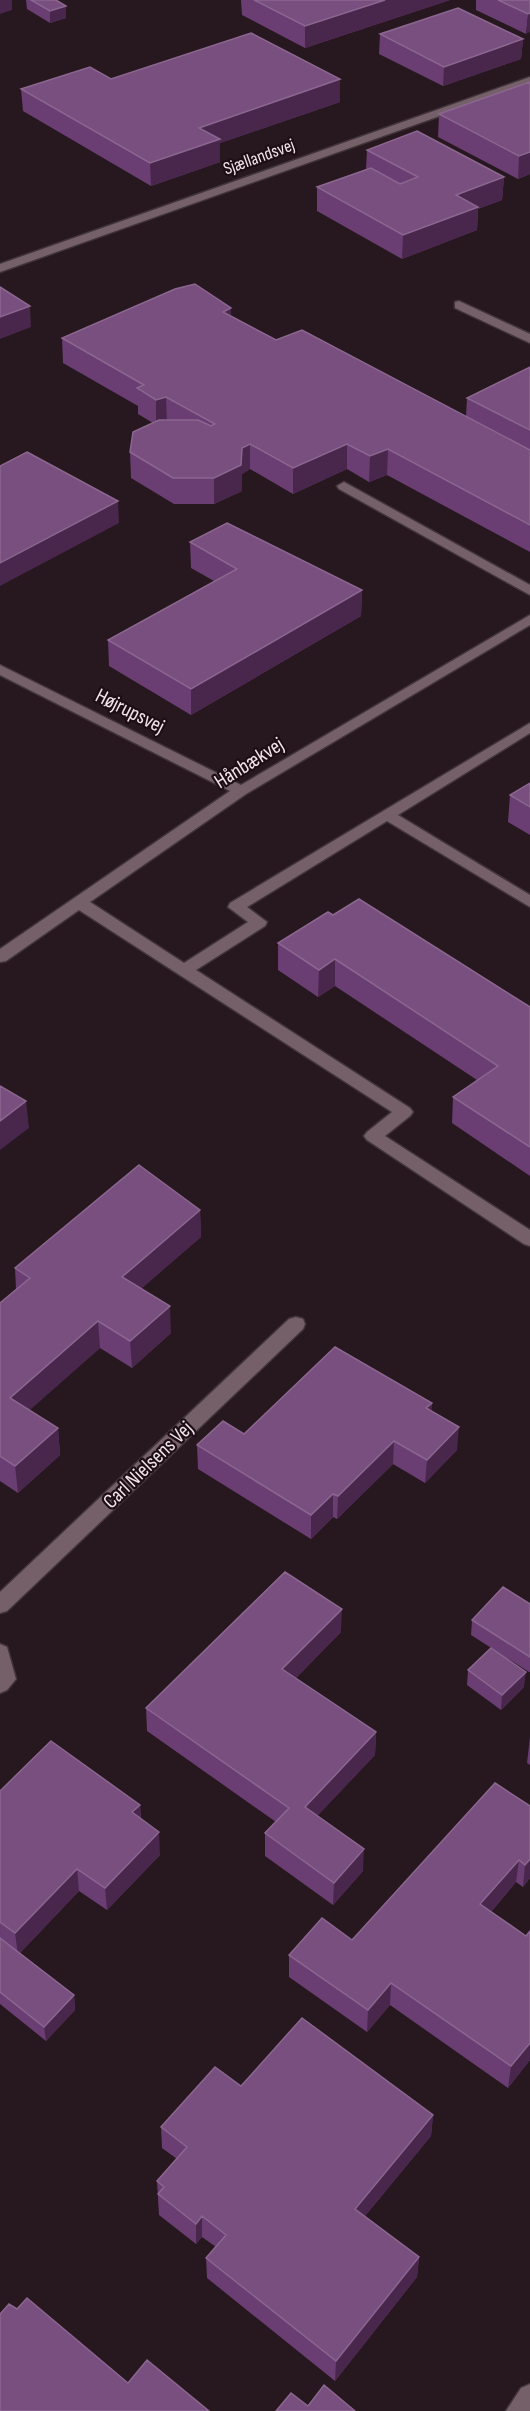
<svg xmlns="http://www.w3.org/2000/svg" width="530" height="2411" font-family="'Sofia Sans Condensed',sans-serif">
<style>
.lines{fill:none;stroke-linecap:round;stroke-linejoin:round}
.minor-casing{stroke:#403439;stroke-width:3}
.minor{fill:#756069;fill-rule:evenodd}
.wall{fill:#6a3e73}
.shaded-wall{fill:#49274c}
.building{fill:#784f7f;stroke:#8b6790;stroke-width:1.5}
.labels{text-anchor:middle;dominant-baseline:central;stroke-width:4.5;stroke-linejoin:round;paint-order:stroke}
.far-street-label{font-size:18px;fill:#f0e4e8;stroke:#1d0e15}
.street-label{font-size:21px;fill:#f0e4e8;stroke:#1d0e15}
</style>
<rect width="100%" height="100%" fill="#27171e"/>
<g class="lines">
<g class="minor-casing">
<path id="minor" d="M530,77V84L0,272V264Z
M459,301L530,334V343L455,308V302Z
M344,482L530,585V595L339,489L337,486Z
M530,615V625L246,794L90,902L184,963L248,922L228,907L230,903L530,723V733L398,815L530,895V907L387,821L247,907L267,922L265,926L196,970L410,1108L413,1112L410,1116L385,1136L530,1230V1246L524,1244L367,1140L364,1136L367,1132L392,1112L79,910L6,961L0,962V949L230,791L0,675V665L241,785Z
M296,1317L303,1319L305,1324L303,1329L7,1611L0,1613V1592L289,1319Z
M0,1644L7,1647L16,1679L7,1690L0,1693Z
M530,2384V2411H506L521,2388Z"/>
</g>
<use href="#minor" class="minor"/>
</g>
<path class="wall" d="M26,0H56L66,18L50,23L27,9Z
M241,0H450L305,48L242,15Z
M476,0H530L526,34L476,10Z
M380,34L523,39L521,59L443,86L379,54Z
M111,79L340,102L220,143V162L151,186L23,111L21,89Z
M530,82V174L518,179L438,137L439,114Z
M367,150L504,177L502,200L478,209L477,230L402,259L317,211V187L366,169Z
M231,308V316L276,340L466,416L467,398L530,367V552L387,475L369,482L347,469L293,494L250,469L242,474V491L214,504H174L131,478L130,452L153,423L138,414V406L63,363L62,338Z
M190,542L362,590L361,616L191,715L109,666L108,640L214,581L191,568Z
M530,783V835L508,822L510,795Z
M333,915L530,1007V1176L452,1123L453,1097L477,1080L335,986L318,997L278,970V943Z
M200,1210L201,1237L141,1288L171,1333L132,1368L100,1348L29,1410L58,1428L60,1455L18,1493L0,1481V1303L16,1289L15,1268Z
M432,1403L431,1411L457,1450L425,1483L393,1464L337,1519L333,1517L311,1539L198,1469L197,1445L244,1434Z
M530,1604V1672H529L471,1635L472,1620Z
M341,1632L296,1678L376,1732L375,1755L317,1816L363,1871L333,1905L265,1856V1833L276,1822L147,1731L146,1708Z
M468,1670L524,1687L501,1710L467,1685Z
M530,1737V1765L527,1763Z
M0,1791L140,1805L141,1819L160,1855L107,1910L79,1891L20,1953L74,1995L75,2010L46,2041L0,2004Z
M530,1806V1878L523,1887L516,1882L491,1912L526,1936L530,1931V2060L508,2088L390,2005L367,2032L289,1977V1955L352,1940Z
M241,2086L433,2115L431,2136L365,2216L419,2257L417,2277L335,2381L207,2278L206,2258L216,2247L202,2237L196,2244L159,2215L157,2181L177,2159L162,2148L161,2127Z"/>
<path class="shaded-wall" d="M0,0H12V10L0,14Z
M385,0H450L305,48V26Z
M66,6V18L50,23V11Z
M530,13V32L526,34L528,14Z
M523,39L521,59L443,86L444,67Z
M340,79V102L220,143V162L151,186L150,163L199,128Z
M530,152V174L518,179L519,156Z
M504,177L502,200L478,209L477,230L402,259L403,235L456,195Z
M30,306L31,327L0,339V317Z
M231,308V333L223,312Z
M166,397L167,423L156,426V400Z
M250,444V469L242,474V491L214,504V478L242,448Z
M347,444V469L293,494V468Z
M388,449L387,475L369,482L370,456Z
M118,501L119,523L0,586V563Z
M362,590L361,616L191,715V689Z
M335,959V986L318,997L319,970Z
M26,1101L29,1128L0,1150V1121Z
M200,1210L201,1237L124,1304L122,1277Z
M170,1306L171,1333L132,1368L130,1341Z
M98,1321L100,1348L13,1425L10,1398Z
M432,1403L430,1426L426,1408Z
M459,1427L457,1450L425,1483L427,1460Z
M58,1428L60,1455L18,1493L15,1466Z
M394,1441L393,1464L337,1519L338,1496Z
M333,1494V1517L311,1539V1515Z
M342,1609L341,1632L282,1692V1669Z
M526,1672L524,1687L501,1710L502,1695Z
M376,1732L375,1755L304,1830L305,1807Z
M140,1805L141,1828L132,1812Z
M159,1832L160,1855L107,1910L105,1888Z
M364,1849L363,1871L333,1905L334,1883Z
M530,1859V1878L523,1887L525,1865Z
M519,1860L516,1882L478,1927L480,1904Z
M77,1869L79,1891L18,1955L15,1933Z
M391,1983L390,2005L367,2032L368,2010Z
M74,1995L75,2010L46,2041L44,2027Z
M530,2043V2060L508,2088L511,2066Z
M433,2115L431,2136L354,2229L355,2209Z
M202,2216V2237L196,2244V2224Z
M419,2257L417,2277L335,2381L336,2361Z"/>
<path class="building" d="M31,0H56L66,6L50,11Z
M254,0H385L305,26Z
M498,0H530V13L528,14Z
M458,8L523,39L444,67L380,34Z
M251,33L340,79L199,128L220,139L150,163L21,89L90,67L111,79Z
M530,82V152L519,156L439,114Z
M417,131L504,177L456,195L478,207L403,235L317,187L371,168L400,184L418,177L367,150Z
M195,284L231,308L223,312L276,340L302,330L530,450V525L388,449L370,456L347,444L293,468L250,444L242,448L241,465L214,478H173L130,452L133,432L159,420H198L211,426L215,424L166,397L156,400L137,388L144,385L62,338L175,289Z
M0,287L30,306L0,317Z
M530,367V430L467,398Z
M27,452L118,501L0,563V466Z
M227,523L362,590L191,689L108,640L237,569L190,542Z
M530,783V807L510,795Z
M359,899L530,1007V1147L453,1097L498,1066L335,959L319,970L278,943L328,912L333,915Z
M0,1086L26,1101L0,1121Z
M139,1165L200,1210L122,1277L170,1306L130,1341L98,1321L10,1398L58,1428L15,1466L0,1456V1303L30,1278L15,1268Z
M335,1347L432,1403L426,1408L459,1427L427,1460L394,1441L338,1496L333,1494L311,1515L197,1445L223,1421L244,1434Z
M285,1572L342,1609L282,1669L376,1732L305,1807L364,1849L334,1883L265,1833L289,1808L146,1708Z
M503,1587L530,1604V1657L472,1620Z
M491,1648L526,1672L502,1695L468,1670Z
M51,1741L140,1805L132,1812L159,1832L105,1888L77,1869L15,1933L0,1922V1791Z
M495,1783L530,1806V1859L525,1865L519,1860L480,1904L526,1936L530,1931V2043L511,2066L391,1983L368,2010L289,1955L322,1918L352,1940Z
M0,1938L74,1995L44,2027L0,1992Z
M302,2018L433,2115L355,2209L419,2257L336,2361L206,2258L226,2235L202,2216L196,2224L158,2194L164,2187L157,2181L187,2147L161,2127L215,2067L241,2086Z
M27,2298L128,2383L147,2360L209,2411H0V2314L9,2304L17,2309Z
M324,2385L355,2411H276L291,2393L308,2406Z"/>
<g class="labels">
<g class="far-street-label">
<text transform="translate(259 157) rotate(-20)">Sjællandsvej</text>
</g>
<g class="street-label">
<text transform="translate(130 711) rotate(27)">Højrupsvej</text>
<text transform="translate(249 763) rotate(-32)">Hånbækvej</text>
<text transform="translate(148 1465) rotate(-44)">Carl Nielsens Vej</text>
</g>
</g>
</svg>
